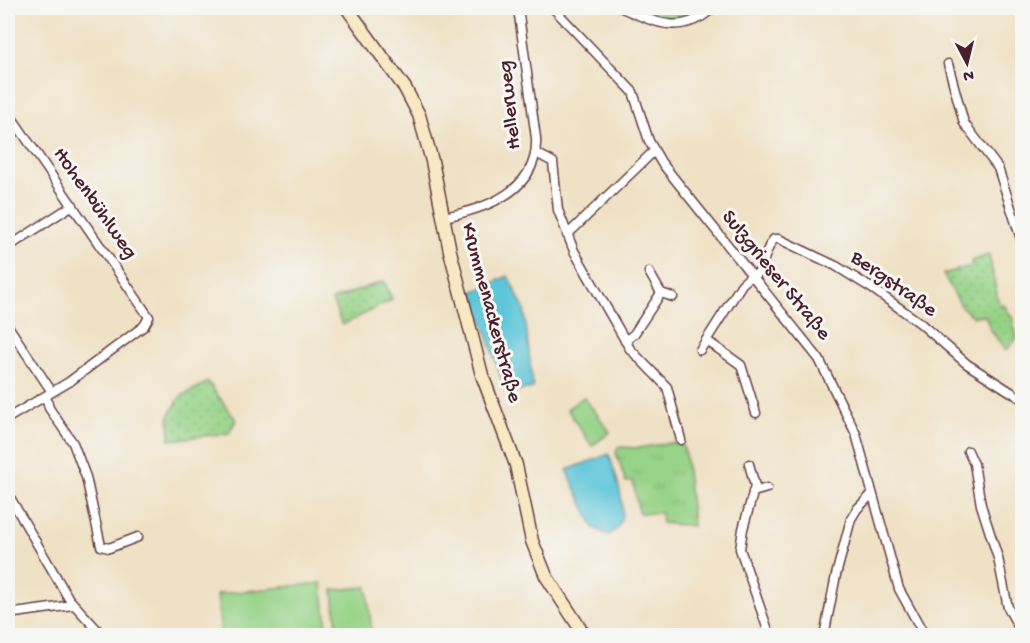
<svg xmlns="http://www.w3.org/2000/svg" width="1030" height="643" font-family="'Gochi Hand',sans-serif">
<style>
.grass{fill:url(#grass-dots);stroke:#70795a;stroke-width:1.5}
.park{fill:url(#park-tufts);stroke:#70795a;stroke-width:1.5}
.pitch{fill:#97d388;stroke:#70795a;stroke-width:1.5}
.water{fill:#5dc6d9;stroke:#547282;stroke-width:1.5}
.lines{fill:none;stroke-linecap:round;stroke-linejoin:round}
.minor-casing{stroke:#633c42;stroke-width:11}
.secondary-casing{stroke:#633c42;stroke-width:15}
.minor{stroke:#fff;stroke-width:8}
.secondary{stroke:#f8e8c3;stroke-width:12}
.labels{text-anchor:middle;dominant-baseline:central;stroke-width:6;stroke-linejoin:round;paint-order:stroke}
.street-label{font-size:21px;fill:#4a1f2b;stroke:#f6f6f2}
</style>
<defs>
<pattern id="grass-dots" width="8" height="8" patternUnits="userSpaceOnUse" patternTransform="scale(1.5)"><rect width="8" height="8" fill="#97d388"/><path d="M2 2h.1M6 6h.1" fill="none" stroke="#84b576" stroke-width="1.8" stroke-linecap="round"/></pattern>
<pattern id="park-tufts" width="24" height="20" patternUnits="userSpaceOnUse" patternTransform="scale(1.5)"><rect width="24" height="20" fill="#97d388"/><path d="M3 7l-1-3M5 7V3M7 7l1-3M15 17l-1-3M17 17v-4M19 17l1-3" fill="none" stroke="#84b576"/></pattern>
</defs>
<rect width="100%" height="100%" fill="#f6f6f2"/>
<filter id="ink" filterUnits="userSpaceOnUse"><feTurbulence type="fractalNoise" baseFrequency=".0167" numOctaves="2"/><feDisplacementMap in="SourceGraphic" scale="12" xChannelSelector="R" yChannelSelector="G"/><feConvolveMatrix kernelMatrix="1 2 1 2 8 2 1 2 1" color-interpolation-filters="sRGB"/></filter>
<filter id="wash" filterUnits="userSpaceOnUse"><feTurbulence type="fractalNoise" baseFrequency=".008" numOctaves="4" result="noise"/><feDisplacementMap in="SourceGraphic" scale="24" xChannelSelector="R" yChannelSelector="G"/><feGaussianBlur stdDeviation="1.35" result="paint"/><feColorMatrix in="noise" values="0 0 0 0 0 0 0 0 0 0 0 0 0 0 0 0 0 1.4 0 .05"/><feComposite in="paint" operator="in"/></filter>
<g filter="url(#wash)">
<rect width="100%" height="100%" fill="#efe1c5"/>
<path class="grass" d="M628,8H710C676,29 663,21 628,8Z
M989,255L999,305L1003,304L1012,317L1017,338L1006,351L990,329L986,317L981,315L973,317L962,307L943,274L972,266L971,261Z
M384,281L392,300L342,325L332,300Z
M208,382L236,420L229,433L170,440L169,416L180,397Z"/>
<path class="park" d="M676,442L682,445L685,453L693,526L662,523L661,513H639L633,481L626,482L616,453L618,447L638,448Z"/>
<path class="pitch" d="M584,397L610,432L592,446L567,409Z
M322,583L328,635H221L217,594Z
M367,587L372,635H338L333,590Z"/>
<path class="water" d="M508,276L524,309L533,388L506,392L473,292Z
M609,454C615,475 636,523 608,535L594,528L567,470Z"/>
</g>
<g filter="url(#ink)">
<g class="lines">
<g class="minor-casing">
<path id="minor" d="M553,8L633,92L649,141L661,162L819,359L856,434L899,589L925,636
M622,8C656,23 682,36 713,8
M948,64L964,123L998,168L1022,242
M8,112L149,317L144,326L69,382L8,418
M536,153L553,162L558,210L574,251L630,349L667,387L681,440
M444,217C486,209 539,190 536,138L518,8
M567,235L654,151
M8,247L73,205
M753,278C766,267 763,251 774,239H779L836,266L873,289L920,323L967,364L1022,399
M661,293L673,297
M8,326L52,392
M706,340L741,365L756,413
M625,341L634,334L661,293L649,272
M700,350L742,284L751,276
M46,396L49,408L73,443L86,477L101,546L109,548L138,537
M968,451L974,464L981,505L998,558L1008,608L1022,633
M749,464L755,486L743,529L740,549L770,636
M753,492L767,488
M8,494L69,599L103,636
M8,614L73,605
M824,636L836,575L851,519L857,509L872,494"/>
</g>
<g class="secondary-casing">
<path id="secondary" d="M347,8L405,88L419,115L432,161L450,251L482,375L516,465L532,541L546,576L585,636"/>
</g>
<use href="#minor" class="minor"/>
<use href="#secondary" class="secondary"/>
</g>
</g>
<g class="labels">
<g class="street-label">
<text transform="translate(511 105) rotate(-96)">Hellerweg</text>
<text transform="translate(94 204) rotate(55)">Hohenbühlweg</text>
<text transform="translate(775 276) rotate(51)">Sulzgrieser Straße</text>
<text transform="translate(893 285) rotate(35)">Bergstraße</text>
<text transform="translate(490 313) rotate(75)">Krummenackerstraße</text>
</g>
</g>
<rect width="1030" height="643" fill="none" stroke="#f6f6f2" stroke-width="30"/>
<g transform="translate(967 63) rotate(173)" stroke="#f6f6f2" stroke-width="4.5" paint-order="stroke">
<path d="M0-4.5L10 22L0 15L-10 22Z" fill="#4a1f2b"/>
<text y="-9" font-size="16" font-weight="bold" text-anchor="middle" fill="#4a1f2b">N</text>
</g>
</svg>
